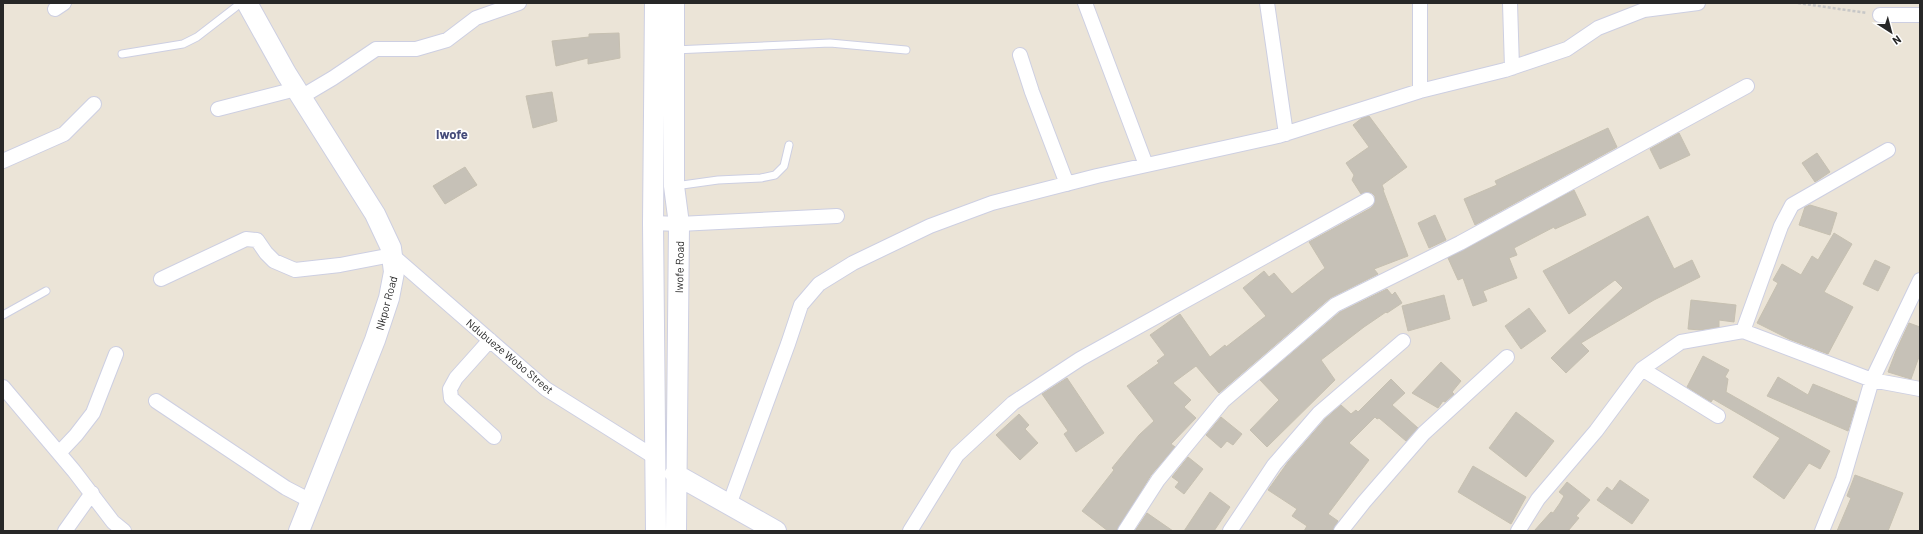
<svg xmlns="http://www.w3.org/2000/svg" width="1923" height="534" font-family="Barlow,sans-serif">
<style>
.building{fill:#c6c1b7;stroke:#c6c0b1}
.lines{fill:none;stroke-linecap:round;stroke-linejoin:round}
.lane-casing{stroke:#cdcfe2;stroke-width:9}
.street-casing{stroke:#cdcfe2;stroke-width:16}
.secondary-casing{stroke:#cdcfe2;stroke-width:22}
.path{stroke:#c7c7c7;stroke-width:2.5;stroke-dasharray:3 2;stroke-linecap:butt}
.lane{stroke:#fff;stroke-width:7}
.street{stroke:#fff;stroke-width:14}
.secondary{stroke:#fff;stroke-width:20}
.labels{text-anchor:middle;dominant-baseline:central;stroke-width:3.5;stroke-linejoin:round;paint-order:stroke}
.street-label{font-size:11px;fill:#272727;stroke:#fff}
.quarter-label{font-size:13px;font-weight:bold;fill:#454b7a;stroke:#fff}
</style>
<rect width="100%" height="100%" fill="#ebe4d7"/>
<path class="building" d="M619,33L620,58L588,64V58L556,66L552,41L589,37V34Z
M552,92L557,121L533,128L526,96Z
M1369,116L1407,167L1382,185L1384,190H1383L1408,256L1374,269L1378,274L1330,298L1219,393L1196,366L1173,383L1191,400L1184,407L1196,418L1171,444L1175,447L1151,475L1117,531H1108L1082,511L1114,470L1112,468L1139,435L1154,421L1127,386L1159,363L1157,361L1165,355L1150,335L1180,314L1210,357L1225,345L1226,347L1266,316L1243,288L1264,271L1269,277L1274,273L1292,294L1325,268L1309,242L1371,208L1374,204L1375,196L1372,193L1367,192L1361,194L1352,180L1354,175L1346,163L1369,147L1353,125L1362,118Z
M1608,128L1617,147L1475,225L1464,199L1497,185L1495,181Z
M1679,133L1690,155L1660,169L1650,149Z
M1817,153L1830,172L1815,182L1802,163Z
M465,167L477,185L445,204L433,186Z
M1574,190L1586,215L1555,229L1554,227L1514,248L1517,255L1509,258L1517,278L1483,291L1487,301L1473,306L1463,278L1458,280L1448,258Z
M1810,205L1837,213L1830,235L1799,225L1805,207Z
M1435,215L1446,240L1429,248L1418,223Z
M1648,216L1674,269L1692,260L1700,277L1654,300L1581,343L1589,351L1566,373L1551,358L1623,288L1615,280L1569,314L1543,271Z
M1834,233L1852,244L1824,292L1853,307L1828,354L1789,339L1757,323L1778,283L1773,280L1782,264L1801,275L1812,256L1818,260Z
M1875,260L1890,267L1878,291L1863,284Z
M1387,289L1392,295L1395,292L1402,303L1387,313L1386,312L1364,327L1321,360L1335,380L1267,447L1250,430L1279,400L1260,380L1340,312Z
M1444,295L1450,319L1408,331L1402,306Z
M1691,300L1736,305L1734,322L1719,320V327L1700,330L1688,329Z
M1529,308L1546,331L1521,349L1505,326Z
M1909,323L1920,327V354L1911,379L1888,372L1896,351Z
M1703,356L1729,370L1725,377L1728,379L1726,392L1830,451L1820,469L1809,463L1784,499L1753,477L1780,438L1713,399L1711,402L1687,387Z
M1441,362L1461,381L1452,392L1454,394L1445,402L1443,401L1438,408L1412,393Z
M1778,377L1808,395L1813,384L1857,402L1848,431L1767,396Z
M1067,378L1104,433L1076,452L1064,434L1068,431L1042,394Z
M1391,379L1405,393L1392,405L1418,428L1406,441L1379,418L1377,419L1375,417L1349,443L1369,460L1328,514L1338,521L1333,531H1304L1307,526L1292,516L1297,509L1268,490L1288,462L1325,419L1341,405L1351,414L1356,410L1358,412Z
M1516,412L1554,441L1526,477L1489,448Z
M1019,414L1029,425L1025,429L1038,443L1020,460L996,435Z
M1221,417L1242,434L1233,445L1227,441L1221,448L1206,435Z
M1188,457L1203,469L1184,494L1175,487L1179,482L1172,477Z
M1473,466L1526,497L1511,524L1458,492Z
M1855,475L1903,493L1888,531H1837L1851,498L1847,496Z
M1620,480L1649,500L1632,524L1597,500L1607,487L1612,491Z
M1567,482L1590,500L1576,516L1579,518L1568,531H1534L1551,512L1553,513L1560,503L1564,496L1559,492Z
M1210,492L1230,507L1214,531H1184Z
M1147,513L1173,531H1135Z"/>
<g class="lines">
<g class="lane-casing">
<path id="lane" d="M674,50L830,43L906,50
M122,54L183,44L197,37L241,3
M675,186L718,180L761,178L775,175L784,166L789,145
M3,315L46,291"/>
</g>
<g class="street-casing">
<path id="street" d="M1085,3L1146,165
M1267,3L1286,134
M1420,3V91
M1510,3L1512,68
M55,9L64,3
M1880,15H1920
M1020,55L1032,92L1067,184
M301,97L333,78L376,49H416L447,40L476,18L519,3
M218,109L296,89
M3,161L64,134L94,104
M653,223L679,224L837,216
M161,279L246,239L257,240L266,253L274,261L295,270L340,265L392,255L546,389L656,458
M1743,331L1781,226L1792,205L1888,150
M490,340L456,378L450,389L451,398L494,437
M1642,369L1718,416
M3,387L74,471L113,522L124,531
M156,401L286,488L311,501
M59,453L76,435L93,413L116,354
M729,505L788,344L801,305L819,284L853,263L930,226L992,203L1097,176L1278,136L1420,91L1505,70L1567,49L1598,28L1644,10L1698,3
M65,531L92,493
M910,531L957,455L1013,403L1080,359L1367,200
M1125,531L1158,480L1223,401L1335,305L1460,243L1747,86
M1230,531L1274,465L1319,413L1403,341
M1341,531L1364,502L1424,433L1507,357
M1518,531L1538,499L1596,431L1642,369L1681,342L1743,331L1872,380L1920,389
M1822,531L1843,479L1872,380L1920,280"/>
</g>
<g class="secondary-casing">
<path id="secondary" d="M247,3L286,73L375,214L391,248L394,272L389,298L375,340L299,531
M655,3L653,223L656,531
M674,3V186L679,224L676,531
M675,474L776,531"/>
</g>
<path class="path" d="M1798,3L1867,13"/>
<use href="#lane" class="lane"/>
<use href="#street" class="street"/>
<use href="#secondary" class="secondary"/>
</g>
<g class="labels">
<g class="street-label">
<text transform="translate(679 267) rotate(-89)">Iwofe Road</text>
<text transform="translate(386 303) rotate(-75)">Nkpor Road</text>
<text transform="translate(510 356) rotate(40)">Ndubueze Wobo Street</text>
</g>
<g class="quarter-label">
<text x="452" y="134">Iwofe</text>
</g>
</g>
<rect width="1923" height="534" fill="none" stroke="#272727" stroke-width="8"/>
<g transform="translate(1891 32) rotate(144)" stroke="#ffffff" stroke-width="3" paint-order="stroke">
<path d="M0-3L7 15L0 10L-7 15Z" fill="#272727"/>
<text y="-6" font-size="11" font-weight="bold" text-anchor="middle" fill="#272727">N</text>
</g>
</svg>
